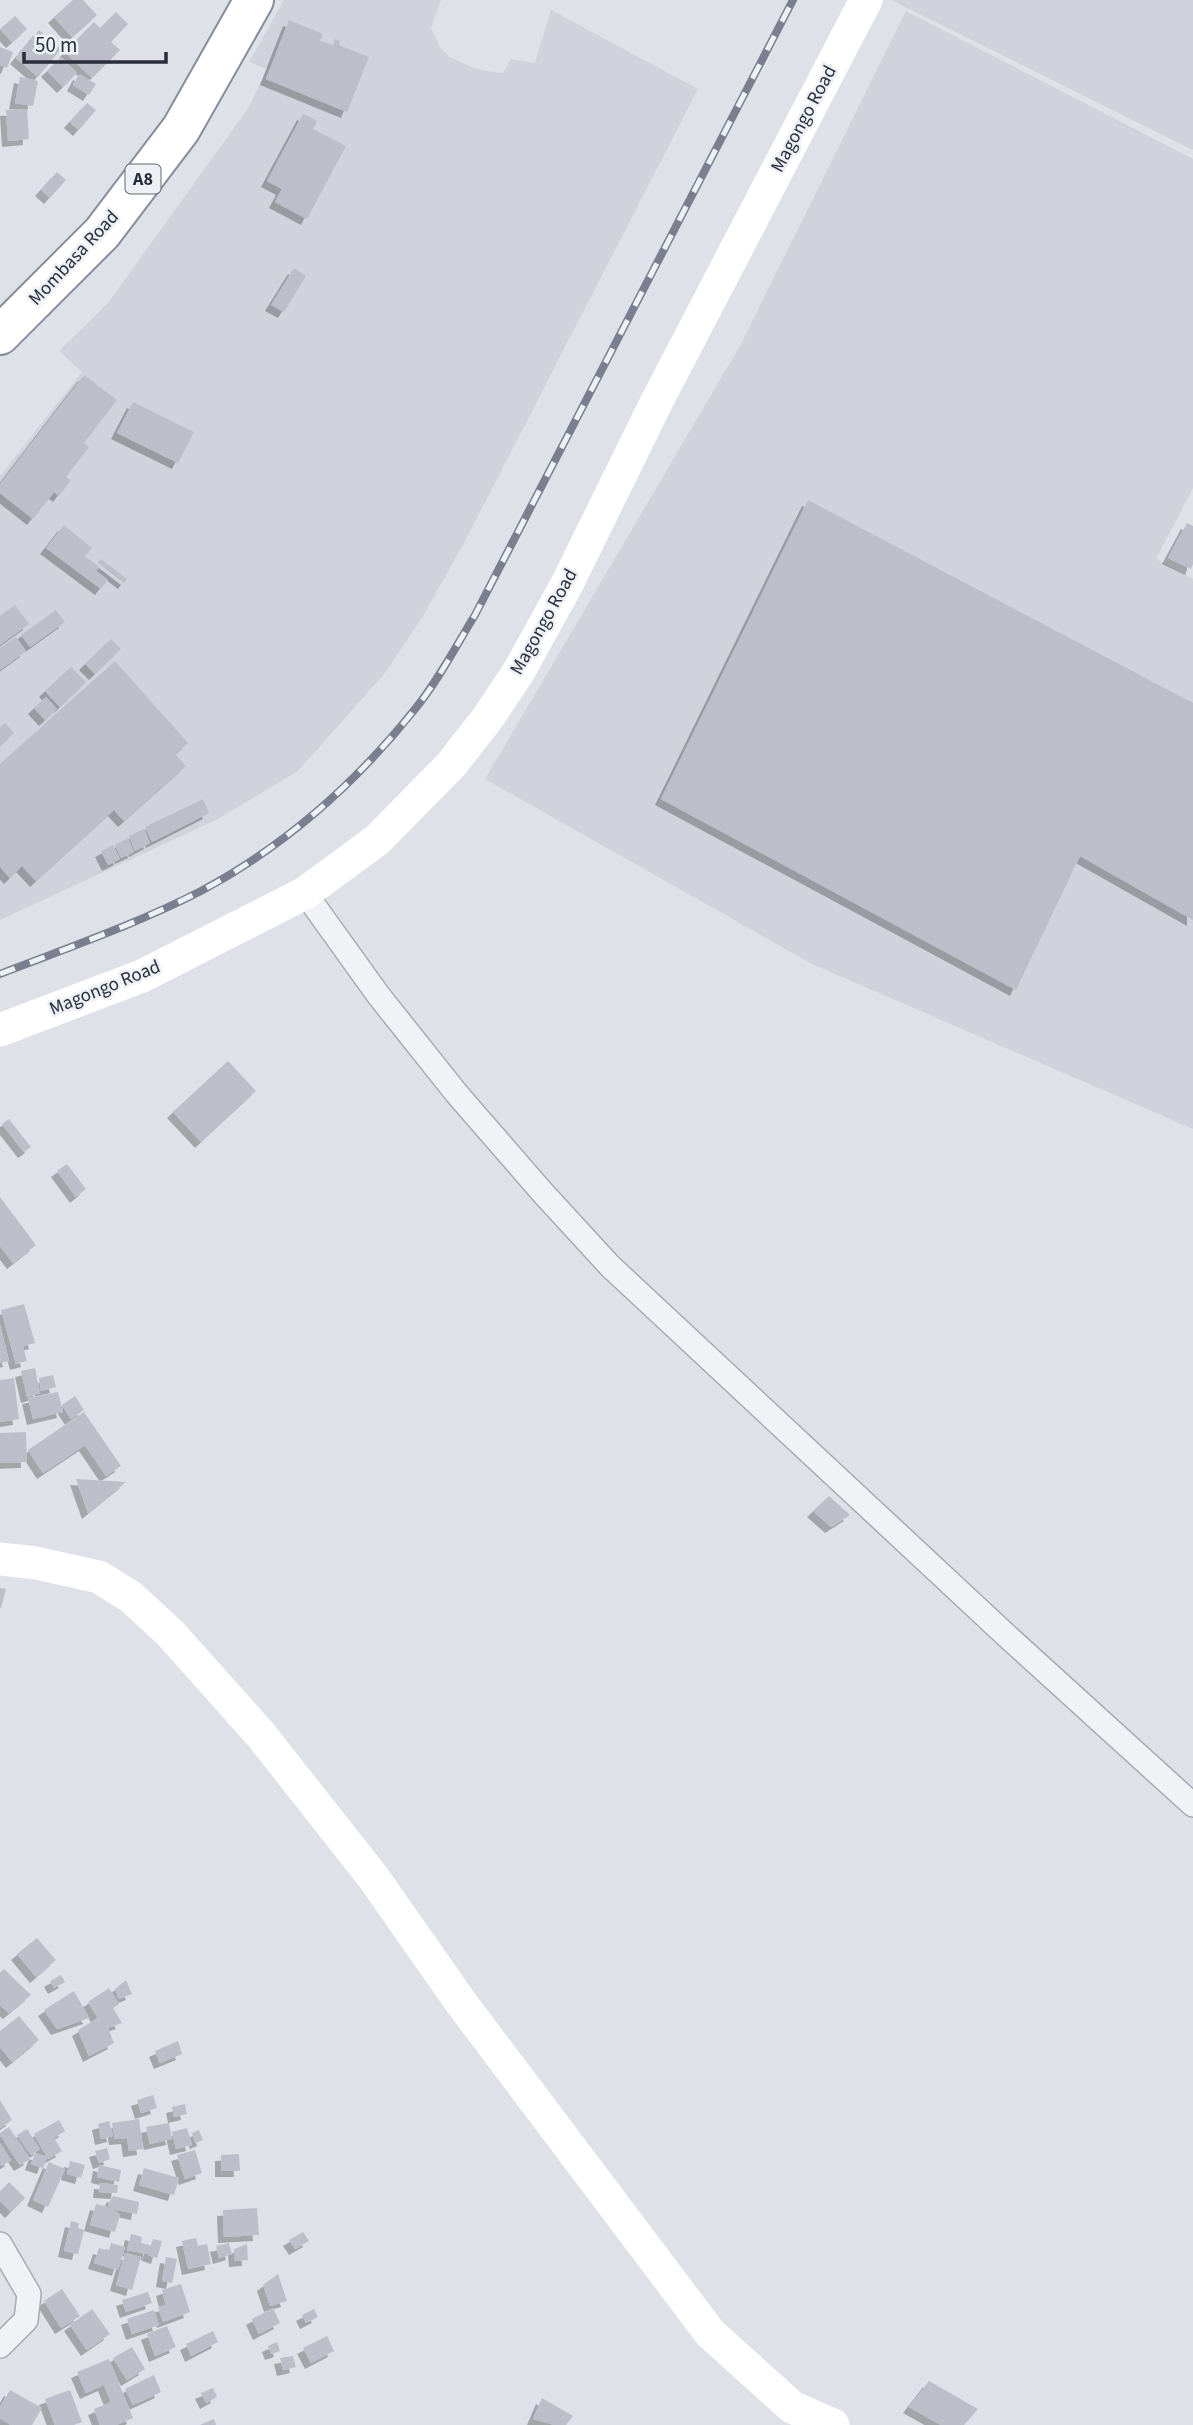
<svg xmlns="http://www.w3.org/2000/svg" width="1193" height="2425" font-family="'Source Sans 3',sans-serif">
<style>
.built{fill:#d0d3db}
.building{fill:#bcbfc9;filter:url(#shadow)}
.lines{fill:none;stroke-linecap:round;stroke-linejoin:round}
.street-casing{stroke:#a7abb4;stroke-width:26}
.highway-casing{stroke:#868d9c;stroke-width:42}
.street{stroke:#f0f2f5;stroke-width:23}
.secondary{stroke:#fff;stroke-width:33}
.highway{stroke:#fff;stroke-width:38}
.rail-casing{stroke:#797f8f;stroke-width:8}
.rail{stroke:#edf0f4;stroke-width:5;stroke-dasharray:16;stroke-linecap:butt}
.labels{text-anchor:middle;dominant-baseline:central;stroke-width:5;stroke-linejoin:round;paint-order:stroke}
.shield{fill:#edf0f4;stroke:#636873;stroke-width:2}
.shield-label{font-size:18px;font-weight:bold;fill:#282e3c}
.street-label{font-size:19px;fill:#282e3c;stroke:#edf0f4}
</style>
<defs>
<filter id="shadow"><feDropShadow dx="-6" dy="6" stdDeviation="0" flood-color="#0004"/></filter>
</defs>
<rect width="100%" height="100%" fill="#dee1e7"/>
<path class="built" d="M284,0H441L431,28L440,47L450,57L473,68L492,72L503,73L511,59L535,63L551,10L698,89L464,543L423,616L385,673L298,771L218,819L0,920V476L82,372L59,351L108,303L249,107L267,69L249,62Z
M891,0H1193V150Z
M906,11L1193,159V488L1156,559L1193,579V1129L812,964L485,779L741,344Z"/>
<path class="building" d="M73,0H83L97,15L72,37L54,17Z
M116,12L128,24L111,42L120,50L92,78L65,52L94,22L100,28Z
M15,16L27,29L12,42L0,29Z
M289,20L323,34L320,41L333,45L335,39L340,41L339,45L369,57L347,112L266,79Z
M39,30L61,49L38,77L16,58Z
M0,47L13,52L7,68L0,65Z
M61,57L77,73L63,87L47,71Z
M79,74L96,84L89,95L73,85Z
M20,77L38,81L33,106L15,103Z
M87,103L96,110L79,130L70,122Z
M27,109L29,139L8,141L6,110Z
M303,114L317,121L313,129L346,146L307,219L275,202L282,189L267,181Z
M57,172L66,180L50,198L41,190Z
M294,268L306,276L284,312L271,305Z
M84,375L117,400L84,443L89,447L66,477L71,480L59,496L54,492L33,519L0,493V484Z
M133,402L194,432L178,463L117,433Z
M808,500L1193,703V920L1080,856L1016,990L661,799Z
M1187,523L1193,526V564L1191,569L1168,558Z
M64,525L92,548L85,556L99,567L96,571L108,580L101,589L46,548Z
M101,559L127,579L124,583L98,563Z
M15,605L29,624L0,645V616Z
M56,610L65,622L30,647L21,635Z
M16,637L26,651L0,670V648Z
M111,639L121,649L95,674L85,664Z
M115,661L188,743L175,754L186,766L124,821L114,810L36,881L22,866L10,878L0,867V764Z
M71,667L86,682L60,707L45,691Z
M46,697L57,709L45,720L34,708Z
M5,723L14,733L0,746V727Z
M203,799L209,813L152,842L145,827Z
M144,829L150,843L135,851L129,836Z
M128,838L134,852L121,858L115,845Z
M113,845L120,859L108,865L101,851Z
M228,1061L256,1091L201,1142L173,1112Z
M9,1119L31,1147L24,1152L2,1124Z
M67,1164L86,1189L76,1197L57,1171Z
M0,1197L36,1245L13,1263L0,1246Z
M24,1304L35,1343L23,1346L27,1361L16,1364L1,1310Z
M0,1325L9,1361L0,1363Z
M35,1368L40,1393L27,1397L21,1371Z
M53,1375L56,1387L41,1391L39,1378Z
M14,1378L19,1419L0,1422V1380Z
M58,1392L63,1412L33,1419L28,1398Z
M75,1396L84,1410L71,1419L62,1405Z
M84,1412L121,1466L106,1476L85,1445L43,1473L28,1450Z
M26,1432L27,1462L0,1463V1433Z
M76,1479L126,1482L88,1513Z
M829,1496L850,1515L831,1527L813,1511Z
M0,1588L6,1589L1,1608H0Z
M37,1938L56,1960L36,1977L17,1954Z
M4,1969L31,1995L9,2013L0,2005V1973Z
M61,1975L65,1982L54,1988L50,1981Z
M126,1980L132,1994L119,1999L115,1989Z
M109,1988L119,2004L113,2008L122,2023L108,2028L114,2043L89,2056L78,2030L98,2018L88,2002Z
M74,1991L89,2018L57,2029L44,2010Z
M19,2016L39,2040L12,2062L0,2047V2031Z
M178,2041L182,2054L160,2063L155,2051Z
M153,2095L157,2108L141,2113L137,2100Z
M0,2100L12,2120L0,2128Z
M185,2104L187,2114L174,2117L172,2107Z
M139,2119L143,2149L129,2151L127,2138L115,2139L112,2123Z
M59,2120L65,2131L54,2138L62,2151L48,2159L34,2134Z
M109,2121L113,2136L101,2139L98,2124Z
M169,2123L172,2139L150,2144L146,2127Z
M9,2127L30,2159L20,2165L0,2135V2133Z
M187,2128L192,2145L176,2149L172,2132Z
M27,2129L40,2149L31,2155L17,2135Z
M199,2130L203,2140L196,2143L192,2133Z
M0,2143L11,2160L2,2166L0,2164Z
M107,2148L110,2159L99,2163L95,2151Z
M195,2150L202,2173L185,2179L177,2155Z
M35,2153L47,2157L43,2168L31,2164Z
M239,2154L240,2171H221V2155Z
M70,2161L85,2165L81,2178L67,2174Z
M49,2162L65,2169L48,2207L33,2200Z
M99,2165L121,2170L119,2182L97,2177Z
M144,2168L179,2178L174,2195L139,2185Z
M9,2182L25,2198L11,2212L0,2201V2192Z
M100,2183L118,2185L117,2193L99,2192Z
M113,2196L139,2202L137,2214L117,2210L108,2205Z
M96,2204L112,2208L120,2215L115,2232L90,2225Z
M257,2208L259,2235L224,2237L223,2210Z
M71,2221L79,2223L78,2228L84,2230L78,2254L64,2251Z
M303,2232L309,2241L295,2249L289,2240Z
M131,2234L142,2237L141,2243L150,2245L148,2254L127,2250Z
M196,2238L198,2246L207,2244L211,2264L188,2269L182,2241Z
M153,2239L162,2241L157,2258L148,2255L151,2245L154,2246L151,2245Z
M111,2243L125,2247L118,2270L94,2263L99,2248L109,2251Z
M229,2243L232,2254L219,2258L216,2246Z
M247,2244L248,2260L235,2261L234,2249Z
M125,2253L141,2257L132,2290L116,2285Z
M166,2257L177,2259L172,2283L162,2281Z
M278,2274L287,2301L270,2306L263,2285Z
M181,2284L190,2312L163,2322L158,2307L166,2305L162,2290Z
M62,2289L80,2316L61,2328L44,2301Z
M148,2292L152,2303L126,2312L122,2300Z
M273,2308L280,2323L259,2334L252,2319Z
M92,2309L110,2334L87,2350L70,2325Z
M314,2309L318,2317L306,2323L302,2315Z
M154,2310L159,2325L132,2334L127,2319Z
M167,2326L176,2347L155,2356L147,2334Z
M213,2331L218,2342L191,2356L186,2344Z
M327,2336L334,2351L311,2363L303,2348Z
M277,2342L280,2351L271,2354L268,2346Z
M132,2347L145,2369L127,2380L113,2358Z
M293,2356L296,2367L283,2370L280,2358Z
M109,2359L133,2418L116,2425H100L94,2409L111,2402L104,2385L86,2393L77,2372Z
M154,2375L161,2392L133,2405L125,2389Z
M929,2381L978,2409L964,2425H941L909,2407Z
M213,2388L217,2397L206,2403L201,2393Z
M10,2390L42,2408L32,2425H11L0,2418V2407Z
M70,2390L82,2422L73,2425H55L45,2399Z
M542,2398L573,2416L566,2425H555L533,2419Z
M214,2419L216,2425H200Z"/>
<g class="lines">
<g class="street-casing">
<path id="street" d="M305,893L379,996L457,1094L543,1193L610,1266L1007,1636L1193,1805
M0,2244L29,2294L26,2320L0,2346"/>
</g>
<g class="highway-casing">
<path id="highway" d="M0,335L102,233L181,129L254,0"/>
</g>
<use href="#street" class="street"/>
<path class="secondary" d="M0,1030L142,976L305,893L377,840L451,765L487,719L519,671L567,584L656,403L866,0
M0,1559L36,1563L99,1577L131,1597L170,1633L261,1735L373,1877L462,2004L710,2333L792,2407L833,2425"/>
<use href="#highway" class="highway"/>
<g class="rail-casing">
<path id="rail" d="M0,974C67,948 137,924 201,891C285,846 356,783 415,709C438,681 456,646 475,615L793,0"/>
</g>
<use href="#rail" class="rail"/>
</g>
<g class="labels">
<rect class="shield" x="125.5" y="164.5" width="35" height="29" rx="5"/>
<g class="shield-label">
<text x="143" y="179">A8</text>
</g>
<g class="street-label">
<text transform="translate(804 119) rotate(-62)">Magongo Road</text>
<text transform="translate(74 258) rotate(-47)">Mombasa Road</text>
<text transform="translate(544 622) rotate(-61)">Magongo Road</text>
<text transform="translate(105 988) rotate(-22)">Magongo Road</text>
</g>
</g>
<path d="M24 52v10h142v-10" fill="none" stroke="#282e3c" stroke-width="3.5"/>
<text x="35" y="52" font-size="21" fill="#282e3c" stroke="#edf0f4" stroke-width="5" paint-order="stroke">50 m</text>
</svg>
